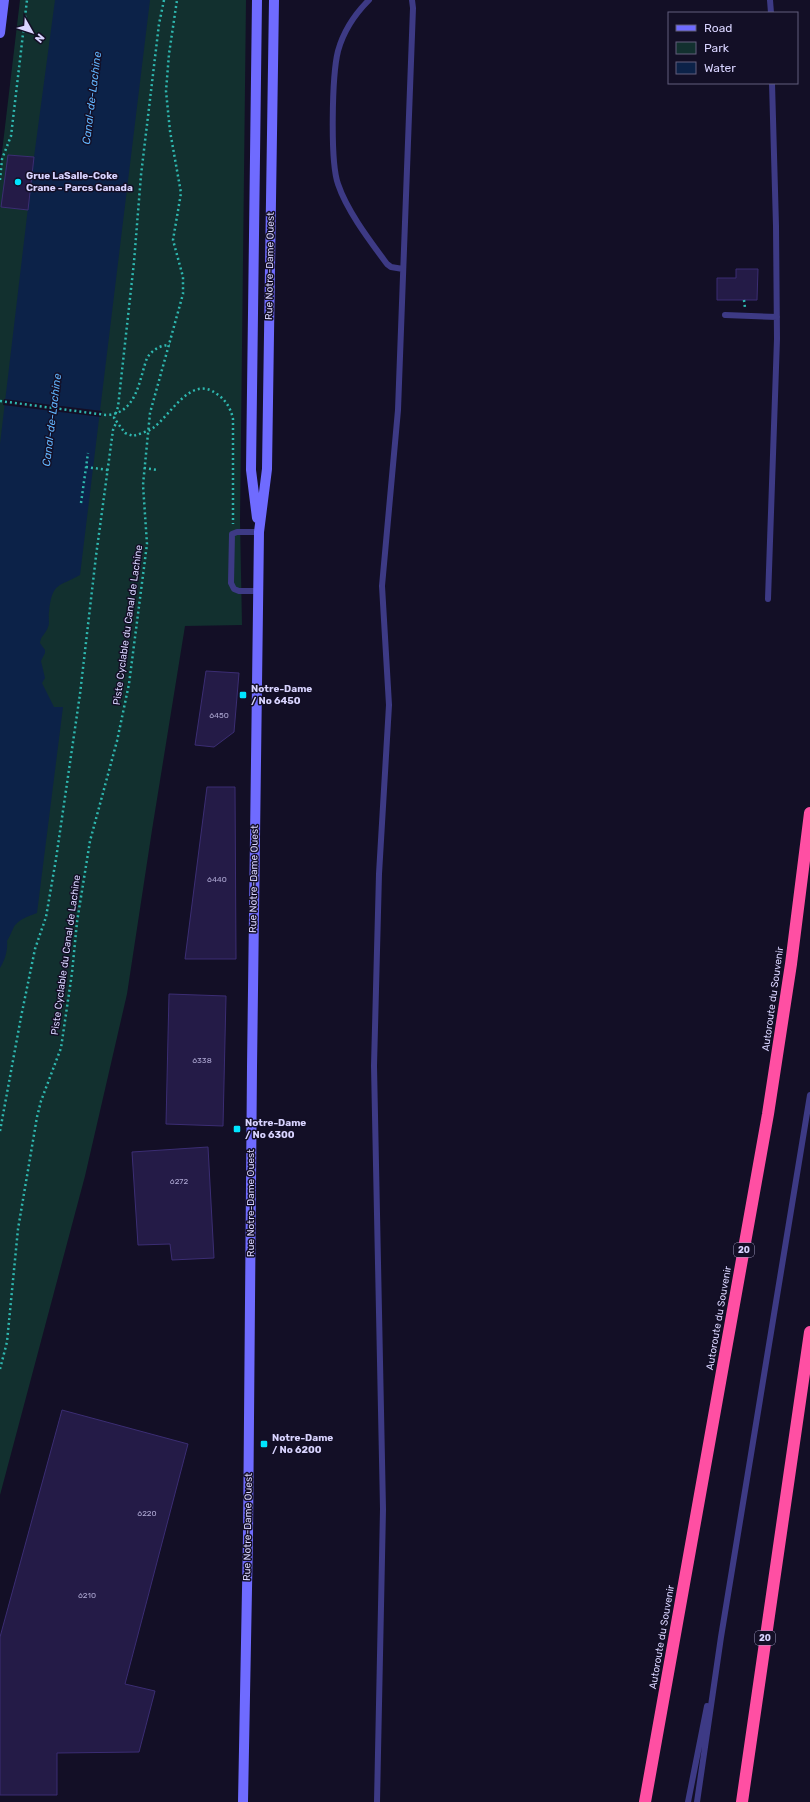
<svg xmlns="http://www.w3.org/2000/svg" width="810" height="1802" font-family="Rubik,sans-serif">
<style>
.green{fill:#12302f}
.water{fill:#0c2248}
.pier{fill:#130f26}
.building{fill:#241b47;stroke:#3b2d73}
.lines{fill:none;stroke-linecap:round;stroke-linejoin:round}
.path{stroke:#2fb8b0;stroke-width:2.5;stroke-dasharray:2 3;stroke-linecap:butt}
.service{stroke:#3d3a85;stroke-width:6}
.secondary{stroke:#6f6bff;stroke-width:10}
.motorway{stroke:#ff4fa3;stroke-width:12}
.poi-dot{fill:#00e5ff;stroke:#130f26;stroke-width:1.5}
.labels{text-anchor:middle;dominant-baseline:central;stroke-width:3;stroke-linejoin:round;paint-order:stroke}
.number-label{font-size:8px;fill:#aca6d1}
.shield{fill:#130f26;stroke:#9e99be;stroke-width:1}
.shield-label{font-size:9px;font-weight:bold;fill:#d9d4ff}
.poi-label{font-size:10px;font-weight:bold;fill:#d9d4ff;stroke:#130f26;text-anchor:start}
.street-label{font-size:10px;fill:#d9d4ff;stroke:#130f26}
.water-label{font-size:11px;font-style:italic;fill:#62b6ff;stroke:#130f26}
</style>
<rect width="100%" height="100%" fill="#130f26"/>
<path class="green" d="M20,0H246L240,521L242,625L185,626L152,830L127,994L85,1176L0,1495V169Z"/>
<path class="water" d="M55,0H150L80,575C59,587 52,582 49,612C48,617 50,623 48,627C46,634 41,635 40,643L45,650V653L41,661L45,678L42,683L54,707H63L37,913C29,916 16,920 13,929C11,933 10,936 7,941C8,950 5,960 0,968V444L34,157Z"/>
<path class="pier" d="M4,399L102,411L101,417L3,405Z"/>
<path class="building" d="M8,155L34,157L28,210L1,207Z
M736,269H758L757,300H717V278H736Z
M206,671L239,673L234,732L214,747L195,745Z
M207,787H235L236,959H185Z
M169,994L226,996L223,1126L166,1124Z
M208,1147L214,1258L172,1260L170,1244L138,1245L132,1152Z
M62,1410L188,1444L125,1684L155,1691L139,1752L57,1753V1795H0V1637Z"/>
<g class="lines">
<path class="path" d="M164,0L159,24L141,175L134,262L118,407L114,418L125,433L133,436C139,434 147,432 153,428C171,415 191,374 217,394C226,400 231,409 233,419V524
M0,180L2,159L11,136L27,0
M744,300L745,308
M0,401L106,415C137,414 139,380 147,358C152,350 160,345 170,345
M86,467L108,470
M144,468L158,470
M81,503L88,453
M0,1131L21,1017L35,949L46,917L56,859L80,694L96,556L113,430L116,423
M0,1369L7,1342L18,1229L37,1117L41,1101L61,1048L72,973L77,922L90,841L117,741L129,684L147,544L143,485L150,413L183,294V277L173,240L181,193L170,131L166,91L169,54L177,0"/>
<path class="service" d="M369,0C355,14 343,33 338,51C332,75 330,162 338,184C347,211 370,241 387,264L391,267L403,269
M770,0L771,13
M725,315L777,317
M258,591H239L234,589L231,583L232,534L237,532H259
M768,599L777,339L776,226L772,83
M377,1802L383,1509L374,1066L379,874L389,705L382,586L398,410L413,8L412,0
M688,1802L707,1706
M697,1802L721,1637L810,1095"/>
<path class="secondary" d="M257,0L251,470L257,518
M0,33L4,0
M243,1802L248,1536L252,1067L259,532L267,469L274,0"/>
<path class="motorway" d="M645,1802L768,1114L791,964L810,813
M742,1802L810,1332"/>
</g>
<g class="poi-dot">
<circle cx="18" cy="182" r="4"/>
<rect x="239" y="691" width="8" height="8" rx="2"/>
<rect x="233" y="1125" width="8" height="8" rx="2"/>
<rect x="260" y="1440" width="8" height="8" rx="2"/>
</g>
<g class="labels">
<g class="number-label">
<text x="219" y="715">6450</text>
<text x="217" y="879">6440</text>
<text x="202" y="1060">6338</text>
<text x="179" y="1181">6272</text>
<text x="147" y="1513">6220</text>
<text x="87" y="1595">6210</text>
</g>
<g class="shield">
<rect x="734" y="1243" width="20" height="14" rx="3"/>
<rect x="755" y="1631" width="20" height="14" rx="3"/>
</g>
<g class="shield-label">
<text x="744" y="1250">20</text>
<text x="765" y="1638">20</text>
</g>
<g class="poi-label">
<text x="26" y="176">Grue LaSalle-Coke<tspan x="26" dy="12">Crane - Parcs Canada</tspan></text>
<text x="251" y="689">Notre-Dame<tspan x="251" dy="12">/ No 6450</tspan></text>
<text x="245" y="1123">Notre-Dame<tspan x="245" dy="12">/ No 6300</tspan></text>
<text x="272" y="1438">Notre-Dame<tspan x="272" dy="12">/ No 6200</tspan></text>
</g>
<g class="street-label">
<text transform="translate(270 266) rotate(-89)">Rue Notre-Dame Ouest</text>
<text transform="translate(128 625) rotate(-82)">Piste Cyclable du Canal de Lachine</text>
<text transform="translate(254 879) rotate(-89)">Rue Notre-Dame Ouest</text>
<text transform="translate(66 955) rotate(-82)">Piste Cyclable du Canal de Lachine</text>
<text transform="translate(773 999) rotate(-82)">Autoroute du Souvenir</text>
<text transform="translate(251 1203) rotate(-90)">Rue Notre-Dame Ouest</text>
<text transform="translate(719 1318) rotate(-80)">Autoroute du Souvenir</text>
<text transform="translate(248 1527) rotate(-89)">Rue Notre-Dame Ouest</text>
<text transform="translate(662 1637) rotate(-80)">Autoroute du Souvenir</text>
</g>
<g class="water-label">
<text transform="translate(92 98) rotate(-83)">Canal-de-Lachine</text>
<text transform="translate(52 420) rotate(-83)">Canal-de-Lachine</text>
</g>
</g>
<rect x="668" y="12" width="130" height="72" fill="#130f26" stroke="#625e7d"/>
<rect x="676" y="25" width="20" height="6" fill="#6f6bff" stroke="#625e7d"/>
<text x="704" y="32" font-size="12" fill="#d9d4ff">Road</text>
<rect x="676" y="42" width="20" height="12" fill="#12302f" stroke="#625e7d"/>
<text x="704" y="52" font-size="12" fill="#d9d4ff">Park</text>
<rect x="676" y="62" width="20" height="12" fill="#0c2248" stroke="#625e7d"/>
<text x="704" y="72" font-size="12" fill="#d9d4ff">Water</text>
<g transform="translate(32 32) rotate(129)" stroke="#130f26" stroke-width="3" paint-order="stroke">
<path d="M0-3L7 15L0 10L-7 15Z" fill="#d9d4ff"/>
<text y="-6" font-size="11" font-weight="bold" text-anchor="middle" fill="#d9d4ff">N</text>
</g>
</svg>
